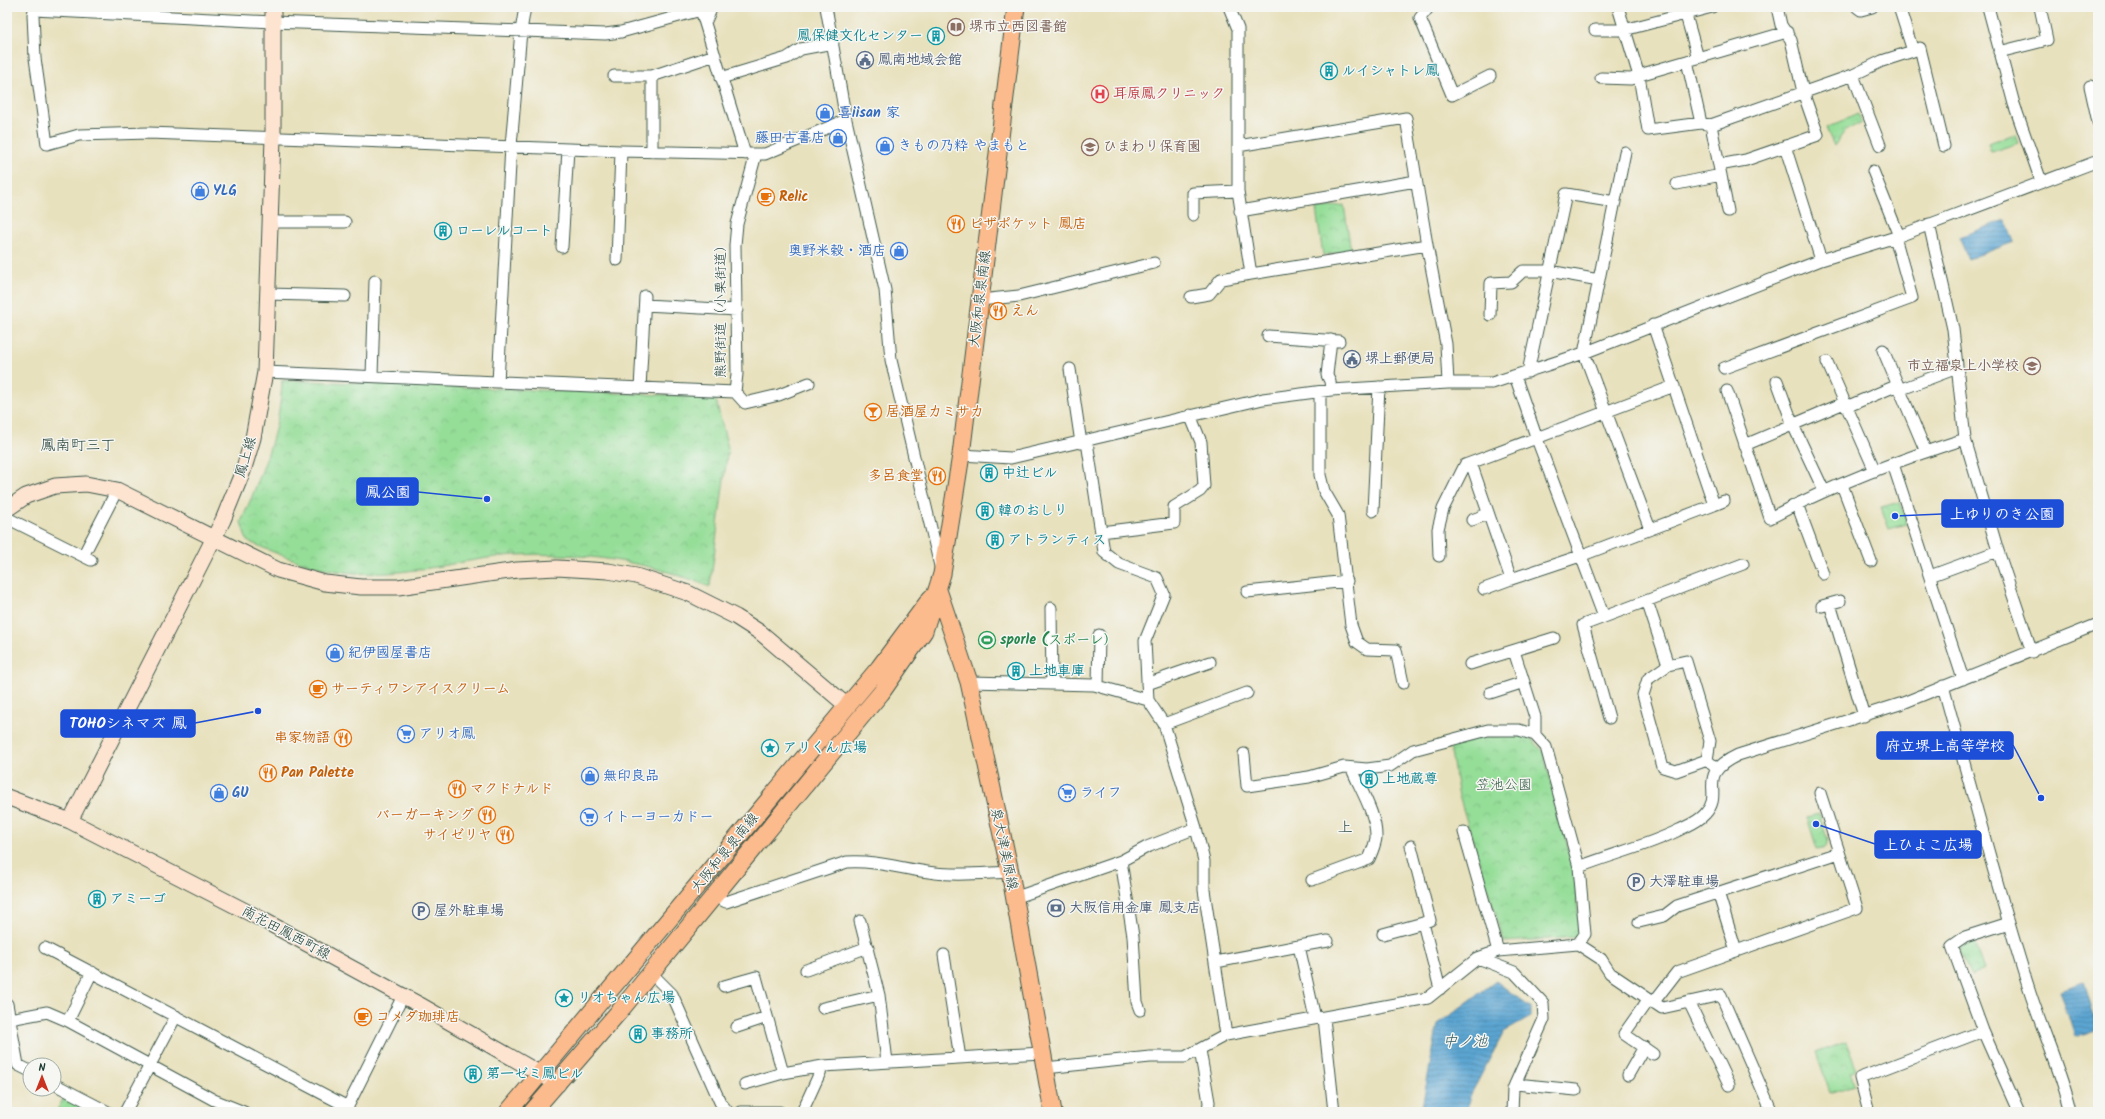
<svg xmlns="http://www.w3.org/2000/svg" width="2105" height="1119" font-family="Kalam,'Klee One',sans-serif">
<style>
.park{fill:url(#park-crowns);stroke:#5a8e66}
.water{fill:url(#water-rules);stroke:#3d7183}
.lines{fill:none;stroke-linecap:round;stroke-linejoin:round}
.street-casing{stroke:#3d5649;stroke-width:13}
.secondary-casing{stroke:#3d5649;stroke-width:17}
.primary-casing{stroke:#3d5649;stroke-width:19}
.street{stroke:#fff;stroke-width:11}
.secondary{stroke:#fde4d1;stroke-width:15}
.primary{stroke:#fbbb8d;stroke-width:17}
.labels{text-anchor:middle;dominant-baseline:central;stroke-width:3;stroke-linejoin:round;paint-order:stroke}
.education-label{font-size:14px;font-weight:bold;fill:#785e54;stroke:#f6f6f2;text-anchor:start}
.culture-label{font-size:14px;font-weight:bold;fill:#0d838f;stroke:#f6f6f2;text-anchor:start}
.service-label{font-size:14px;font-weight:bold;fill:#4e5e75;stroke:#f6f6f2;text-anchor:start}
.health-label{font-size:14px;font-weight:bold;fill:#be3a42;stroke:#f6f6f2;text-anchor:start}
.shop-label{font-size:14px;font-weight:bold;fill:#366cbe;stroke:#f6f6f2;text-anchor:start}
.food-label{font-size:14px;font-weight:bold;fill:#c56008;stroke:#f6f6f2;text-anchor:start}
.street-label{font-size:14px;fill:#1f3d34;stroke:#f6f6f2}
.leisure-label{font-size:14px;font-weight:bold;fill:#27864d;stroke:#f6f6f2;text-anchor:start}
.park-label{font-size:14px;fill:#375d48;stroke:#f6f6f2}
.neighbourhood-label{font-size:15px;fill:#1f3d34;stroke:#f6f6f2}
.water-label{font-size:15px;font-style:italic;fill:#315c63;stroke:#f6f6f2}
.leader{fill:none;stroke:#1d4ed8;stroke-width:1.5}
.callout-dot{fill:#1d4ed8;stroke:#f6f6f2;stroke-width:1.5}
.callout{fill:#1d4ed8;stroke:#1d4ed8;stroke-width:1.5}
.callout-label{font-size:15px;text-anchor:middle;font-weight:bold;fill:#fff}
</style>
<defs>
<pattern id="park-crowns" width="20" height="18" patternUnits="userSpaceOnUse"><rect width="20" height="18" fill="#95de98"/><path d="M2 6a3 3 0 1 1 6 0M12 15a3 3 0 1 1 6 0" fill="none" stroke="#80bf84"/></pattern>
<pattern id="water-rules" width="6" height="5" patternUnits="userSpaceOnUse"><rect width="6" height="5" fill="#5ba5d2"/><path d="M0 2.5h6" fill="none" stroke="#4b88ab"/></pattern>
</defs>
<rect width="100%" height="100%" fill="#f6f6f2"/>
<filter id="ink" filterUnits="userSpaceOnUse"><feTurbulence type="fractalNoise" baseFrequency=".025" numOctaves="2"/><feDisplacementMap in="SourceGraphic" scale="8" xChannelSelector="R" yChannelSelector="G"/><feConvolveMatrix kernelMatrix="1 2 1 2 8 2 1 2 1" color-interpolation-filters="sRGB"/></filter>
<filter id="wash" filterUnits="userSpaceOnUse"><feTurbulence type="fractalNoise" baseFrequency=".012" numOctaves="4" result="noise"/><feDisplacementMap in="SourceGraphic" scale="16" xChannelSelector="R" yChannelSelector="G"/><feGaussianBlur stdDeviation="0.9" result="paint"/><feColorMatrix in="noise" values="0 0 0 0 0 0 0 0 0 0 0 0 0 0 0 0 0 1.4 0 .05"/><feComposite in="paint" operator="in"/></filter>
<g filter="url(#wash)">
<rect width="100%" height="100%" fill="#e8e1bd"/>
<path class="park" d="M1858,114L1862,122L1845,131L1834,146L1826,128Z
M2015,134L2018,143L1991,152L1988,143Z
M1344,205L1351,251L1323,255L1316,209Z
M282,380L715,397L728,448L710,587C649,561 582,552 515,555C461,559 409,577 354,573C316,570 282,556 247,541L241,522C260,478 281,429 282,380Z
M1900,502L1907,524L1889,529L1881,507Z
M1518,735L1533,740L1543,752L1574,871L1580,932L1576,937L1504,942L1459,796L1450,747L1474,738Z
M1819,814L1828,841L1826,847L1817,849L1807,817Z
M1974,942L1984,970L1971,976L1960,952L1964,946Z
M1846,1042L1857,1070L1851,1073L1854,1085L1830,1093L1816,1053Z
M64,1097L95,1112H56Z"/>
<path class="water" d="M2006,220L2014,242L1968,259L1959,237Z
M1496,981L1531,1008V1017L1504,1032L1470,1096L1466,1112H1421L1438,1024Z
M2084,982L2098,1029L2075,1037L2060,990Z"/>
</g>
<g filter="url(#ink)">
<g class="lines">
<g class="street-casing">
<path id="street" d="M700,7L745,154
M826,7L846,120L885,290L891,360L940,566
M1229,7L1238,29V191L1251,274L1427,245
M1429,7L1420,18L1452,95L1490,76
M1618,7L1639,76L1648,130L1701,123L1711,125L1853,75L1882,61L1913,51
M1857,7L1861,10L1872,7
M1899,7L1913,51L1920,48L1944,146
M1988,7L2014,104L2041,181
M1684,8L1698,58
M701,10L621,32L605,34L272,22L34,10L33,15L35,58L47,144L79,135L149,133L621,151L765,154L846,120
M705,23L712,7
M1595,30H1624L1712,7
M1999,52L2047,40L2040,7
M1687,61L1701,123
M1853,75L1880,145
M614,76H652L715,55
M721,78L787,58L801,49L833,43
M1601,78L1631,79L1646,73L1787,32
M2090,86L2098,122
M1711,125L1728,211
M1238,146L1406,118L1427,245L1446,344L1448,383
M1785,146L1821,260
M652,152V76
M1625,152L1584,353L1650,529
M1719,165L1746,160L1818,135L1803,92L1791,40L1781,25L1777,7
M1873,171L1899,236
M1677,184L1721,175
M1240,211L1416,181
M1193,215V193L1238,191
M270,222H345
M1929,224L1953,329L1965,439L1998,551L2032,652
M562,247L568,149
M617,260L621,151
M267,294L345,296
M1191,297L1209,294L1221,279L1251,274
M980,300L1019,296L1154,263
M645,305L737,310
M1490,315L1491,283L1511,282L1523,271H1549L1599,280
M1268,336L1339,341
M1883,350L1926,452
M1827,362L1875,471
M1724,368L1912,298L1895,237
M1070,369L1081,443
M265,372L735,392L745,403L779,395L809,383
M1528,372L1566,194L1615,202
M372,376L375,281
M1515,376L1537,439L1604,617
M1777,381L1793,425L1824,491
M498,382L511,146L521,31L525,7
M640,388L645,296
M1331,390L1330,381L1327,375L1331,340
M1899,390L1957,368
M1727,391L1770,518C1832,485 1898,460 1965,439
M735,392L737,374L735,245L737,224L756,154
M1320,392V475L1324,491L1338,515L1351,625L1357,642L1367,649L1396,650L1403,683
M1846,407L1898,385
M1087,442L1104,552L1119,564L1157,578L1164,594L1145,641L1148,700L1164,724L1196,828L1204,861V890L1226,1035
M1745,445L1844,403
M961,455L1011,458L1263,399L1331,390L1448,383H1492L1584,353L1821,260L1899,236L2098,161
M1471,463L1511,579L1580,556L1714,505L1653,325
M1893,464L1963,679
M1842,485L1871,561
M1797,504L1823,574
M1714,505L1724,501
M1373,511L1379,387
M7,518L91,560
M1472,520L1488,514
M1101,532L1174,523V507L1200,491L1204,486L1201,442L1190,415
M83,556L117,490
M1439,556L1438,529L1443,509L1465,465L1674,386
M1930,576L1998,551
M1484,589L1511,579
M1247,592L1347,581
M1647,601L1668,665
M1830,604L1864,716
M1822,606L1840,601
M1051,608L1052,684
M1514,651L1535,717V735
M1470,664L1554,638
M969,682L1094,685L1148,700
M1147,684L1210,662
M1098,686L1099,635
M1943,686C1971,787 1997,889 2029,989C2042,1030 2061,1070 2071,1112
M1490,693L1524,682
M1609,718L1583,625L1743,564
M1164,724L1247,693
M1707,760L1710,741L1686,661L1668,665L1648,679L1643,695L1663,767L1676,771L1707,760L1717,769
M1464,832L1498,951
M1411,846L1430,920L1423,923L1440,989
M1121,861L1133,936L1137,1002L1140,1010
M1579,867C1612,854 1647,846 1679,830C1689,825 1698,822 1705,814C1726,792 1693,776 1738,755L1903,703L2098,624
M1312,880L1369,859C1372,852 1375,845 1376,838C1377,815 1360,789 1352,769
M1718,892L1736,951
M714,896L726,902L847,862C877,860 905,870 935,873C960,876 985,873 1010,872
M1014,898L1121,861L1147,847L1196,828
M860,921L879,995L887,1062
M1639,922L1664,916L1677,906L1839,853
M2009,923L1965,937L1952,946L1983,1031L2019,1112
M1383,934L1423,923
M1578,944L1601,959L1610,973L1662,1008L1721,995L1772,1112
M45,948L348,1107
M944,955L960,1058
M1478,958L1514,972L1543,1003L1544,1019L1513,1089L1512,1112
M1216,962L1299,946
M806,970L868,947
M650,972L672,994L720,1102L728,1112
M724,986L756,977L783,1073
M1648,1000L1624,1034L1653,1054
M1689,1002L1729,1085
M1653,1003L1677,972L1857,908L1820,793
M7,1004L18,1065L30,1071
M823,1008L879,995
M1315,1018L1299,946L1328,941
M1324,1018L1334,1112
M10,1019L47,1012L68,1021L214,1100L244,1112
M68,1021L92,972
M737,1027L767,1017
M1200,1050L1209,1102L1208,1112
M1045,1068L1150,1057H1185L1226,1035L1428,998L1478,958L1498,951L1578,944L1585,934L1579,867L1546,747L1535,735L1519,730H1488L1413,750L1390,766L1367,769L1344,767L1309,777L1247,786L1244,754
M1628,1075L1644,1047
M54,1084L108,1112
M745,1084L783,1073L823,1066
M1515,1084L1576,1090
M125,1112L176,1016
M345,1112L403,996
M741,1112H780
M802,1112L823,1066L1042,1053
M1869,1112L1860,1078L1983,1031"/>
</g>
<g class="secondary-casing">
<path id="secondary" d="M7,509L26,496L55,486L86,484L117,490L278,570L325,583L361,587H398L517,570L557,568L608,571L636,576L688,593L736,617L761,633L846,705
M7,797L70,821L263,920L420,1005L558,1084
M70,821L223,520L243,471L253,438L265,372L273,138V7"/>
</g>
<g class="primary-casing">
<path id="primary" d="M938,590L969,682L1010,872L1053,1112
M508,1112L879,668L931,598
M532,1112L623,1007L860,718L881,693L924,631L942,574L961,455L1016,7"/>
</g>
<use href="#street" class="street"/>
<use href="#secondary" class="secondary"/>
<use href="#primary" class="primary"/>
</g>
</g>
<defs>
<g id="library-ring" transform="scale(0.9)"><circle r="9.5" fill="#f6f6f2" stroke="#8d6e63" stroke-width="1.5"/><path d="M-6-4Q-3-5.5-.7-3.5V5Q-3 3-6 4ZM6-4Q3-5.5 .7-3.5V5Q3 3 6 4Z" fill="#8d6e63"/></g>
<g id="building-ring" transform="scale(0.9)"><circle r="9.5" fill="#f6f6f2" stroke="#0f9aa8" stroke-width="1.5"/><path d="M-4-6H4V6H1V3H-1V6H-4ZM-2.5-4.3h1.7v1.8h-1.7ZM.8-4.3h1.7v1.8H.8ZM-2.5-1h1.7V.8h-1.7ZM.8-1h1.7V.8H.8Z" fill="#0f9aa8"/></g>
<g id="civic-ring" transform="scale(0.9)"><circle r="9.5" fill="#f6f6f2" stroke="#5c6f8a" stroke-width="1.5"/><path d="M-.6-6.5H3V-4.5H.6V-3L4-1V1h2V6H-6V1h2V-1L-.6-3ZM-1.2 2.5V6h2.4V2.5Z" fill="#5c6f8a"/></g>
<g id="hospital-ring" transform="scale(0.9)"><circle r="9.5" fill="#f6f6f2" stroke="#e0444e" stroke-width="1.5"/><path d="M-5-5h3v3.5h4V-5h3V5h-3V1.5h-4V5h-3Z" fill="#e0444e"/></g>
<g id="shop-ring" transform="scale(0.9)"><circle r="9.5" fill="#f6f6f2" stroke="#3f7fe0" stroke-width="1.5"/><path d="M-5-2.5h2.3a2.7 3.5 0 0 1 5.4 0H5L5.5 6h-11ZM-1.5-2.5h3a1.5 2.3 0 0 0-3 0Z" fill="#3f7fe0"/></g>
<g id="school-ring" transform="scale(0.9)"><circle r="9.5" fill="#f6f6f2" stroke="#8d6e63" stroke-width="1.5"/><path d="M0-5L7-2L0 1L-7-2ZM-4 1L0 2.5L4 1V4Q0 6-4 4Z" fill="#8d6e63"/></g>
<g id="cafe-ring" transform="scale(0.9)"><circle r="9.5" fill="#f6f6f2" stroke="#e8710a" stroke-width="1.5"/><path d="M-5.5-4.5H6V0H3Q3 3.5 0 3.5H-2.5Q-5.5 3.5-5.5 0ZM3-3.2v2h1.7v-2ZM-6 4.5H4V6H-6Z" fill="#e8710a"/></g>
<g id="restaurant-ring" transform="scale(0.9)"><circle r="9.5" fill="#f6f6f2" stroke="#e8710a" stroke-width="1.5"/><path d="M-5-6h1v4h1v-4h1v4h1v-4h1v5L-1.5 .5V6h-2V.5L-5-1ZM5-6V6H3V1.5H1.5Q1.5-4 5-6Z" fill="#e8710a"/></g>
<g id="bar-ring" transform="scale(0.9)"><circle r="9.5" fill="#f6f6f2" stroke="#e8710a" stroke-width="1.5"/><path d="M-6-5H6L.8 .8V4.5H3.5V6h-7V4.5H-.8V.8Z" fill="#e8710a"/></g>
<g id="stadium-ring" transform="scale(0.9)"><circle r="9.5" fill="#f6f6f2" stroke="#2e9e5b" stroke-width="1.5"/><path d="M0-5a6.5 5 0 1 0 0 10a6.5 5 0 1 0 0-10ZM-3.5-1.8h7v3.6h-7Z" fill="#2e9e5b"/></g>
<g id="supermarket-ring" transform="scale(0.9)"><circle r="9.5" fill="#f6f6f2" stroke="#3f7fe0" stroke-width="1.5"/><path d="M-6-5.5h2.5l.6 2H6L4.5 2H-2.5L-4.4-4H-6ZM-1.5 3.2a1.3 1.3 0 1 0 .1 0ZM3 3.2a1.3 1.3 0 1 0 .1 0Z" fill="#3f7fe0"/></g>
<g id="sight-ring" transform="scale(0.9)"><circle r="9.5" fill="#f6f6f2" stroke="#0f9aa8" stroke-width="1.5"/><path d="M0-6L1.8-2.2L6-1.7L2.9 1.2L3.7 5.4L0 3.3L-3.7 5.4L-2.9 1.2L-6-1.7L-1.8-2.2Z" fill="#0f9aa8"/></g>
<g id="parking-ring" transform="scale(0.9)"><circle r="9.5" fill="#f6f6f2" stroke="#5c6f8a" stroke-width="1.5"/><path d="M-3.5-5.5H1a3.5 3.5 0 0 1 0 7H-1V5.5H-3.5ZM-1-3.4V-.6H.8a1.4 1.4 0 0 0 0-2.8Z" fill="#5c6f8a"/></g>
<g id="bank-ring" transform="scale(0.9)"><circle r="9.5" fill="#f6f6f2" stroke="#5c6f8a" stroke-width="1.5"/><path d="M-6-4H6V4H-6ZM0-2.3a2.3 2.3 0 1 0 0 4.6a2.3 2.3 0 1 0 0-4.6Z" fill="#5c6f8a"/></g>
</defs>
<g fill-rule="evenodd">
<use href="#library-ring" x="956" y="27"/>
<use href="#building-ring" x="936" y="36"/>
<use href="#civic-ring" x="865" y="60"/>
<use href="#building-ring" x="1329" y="71"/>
<use href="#hospital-ring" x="1100" y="94"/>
<use href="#shop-ring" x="825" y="113"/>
<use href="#shop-ring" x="838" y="138"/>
<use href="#shop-ring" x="885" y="146"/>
<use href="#school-ring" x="1090" y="147"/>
<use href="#shop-ring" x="200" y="191"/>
<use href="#cafe-ring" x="766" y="197"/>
<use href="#restaurant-ring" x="956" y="224"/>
<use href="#building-ring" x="443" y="231"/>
<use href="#shop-ring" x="899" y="251"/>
<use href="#restaurant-ring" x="998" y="311"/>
<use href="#civic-ring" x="1352" y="359"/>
<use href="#school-ring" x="2032" y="366"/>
<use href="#bar-ring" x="873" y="412"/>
<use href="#building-ring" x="989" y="473"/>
<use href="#restaurant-ring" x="937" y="476"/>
<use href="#building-ring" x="985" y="511"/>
<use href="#building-ring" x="995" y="540"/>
<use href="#stadium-ring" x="987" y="640"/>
<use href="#shop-ring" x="335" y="653"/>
<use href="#building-ring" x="1016" y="671"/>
<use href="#cafe-ring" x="318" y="689"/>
<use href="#supermarket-ring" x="406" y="734"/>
<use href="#restaurant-ring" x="343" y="738"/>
<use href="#sight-ring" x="770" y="748"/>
<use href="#restaurant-ring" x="268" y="773"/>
<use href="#shop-ring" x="590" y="776"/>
<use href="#building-ring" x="1369" y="779"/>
<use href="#restaurant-ring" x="457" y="789"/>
<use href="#shop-ring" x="219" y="793"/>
<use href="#supermarket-ring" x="1067" y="793"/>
<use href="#restaurant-ring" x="487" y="815"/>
<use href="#supermarket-ring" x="589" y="817"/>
<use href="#restaurant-ring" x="505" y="835"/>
<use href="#parking-ring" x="1636" y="882"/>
<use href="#building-ring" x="97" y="899"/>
<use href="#bank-ring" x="1056" y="908"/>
<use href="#parking-ring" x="421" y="911"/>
<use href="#sight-ring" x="564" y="998"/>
<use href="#cafe-ring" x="363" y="1017"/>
<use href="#building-ring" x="638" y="1034"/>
<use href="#building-ring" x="473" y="1074"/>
</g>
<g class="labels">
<g class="education-label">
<text x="969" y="27">堺市立西図書館</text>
<text x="1103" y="147">ひまわり保育園</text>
<text x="2019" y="366" text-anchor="end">市立福泉上小学校</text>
</g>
<g class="culture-label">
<text x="923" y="36" text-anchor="end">鳳保健文化センター</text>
<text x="1342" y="71">ルイシャトレ鳳</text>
<text x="456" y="231">ローレルコート</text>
<text x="1002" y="473">中辻ビル</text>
<text x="998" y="511">韓のおしり</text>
<text x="1008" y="540">アトランティス</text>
<text x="1029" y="671">上地車庫</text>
<text x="783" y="748">アリくん広場</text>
<text x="1382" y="779">上地蔵尊</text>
<text x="110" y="899">アミーゴ</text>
<text x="577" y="998">リオちゃん広場</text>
<text x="651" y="1034">事務所</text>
<text x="486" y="1074">第一ゼミ鳳ビル</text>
</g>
<g class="service-label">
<text x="878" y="60">鳳南地域会館</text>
<text x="1365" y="359">堺上郵便局</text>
<text x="1649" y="882">大澤駐車場</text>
<text x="1069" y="908">大阪信用金庫 鳳支店</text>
<text x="434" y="911">屋外駐車場</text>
</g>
<g class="health-label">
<text x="1113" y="94">耳原鳳クリニック</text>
</g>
<g class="shop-label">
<text x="838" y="113">喜iisan 家</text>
<text x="825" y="138" text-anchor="end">藤田古書店</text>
<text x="898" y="146">きもの乃粋 やまもと</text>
<text x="213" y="191">YLG</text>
<text x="886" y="251" text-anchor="end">奥野米穀・酒店</text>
<text x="348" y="653">紀伊國屋書店</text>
<text x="419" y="734">アリオ鳳</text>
<text x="603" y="776">無印良品</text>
<text x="232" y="793">GU</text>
<text x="1080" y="793">ライフ</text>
<text x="602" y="817">イトーヨーカドー</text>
</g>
<g class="food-label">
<text x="779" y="197">Relic</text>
<text x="969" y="224">ピザポケット 鳳店</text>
<text x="1011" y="311">えん</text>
<text x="886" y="412">居酒屋カミサカ</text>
<text x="924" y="476" text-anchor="end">多呂食堂</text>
<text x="331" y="689">サーティワンアイスクリーム</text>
<text x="330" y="738" text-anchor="end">串家物語</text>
<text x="281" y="773">Pan Palette</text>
<text x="470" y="789">マクドナルド</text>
<text x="474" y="815" text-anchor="end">バーガーキング</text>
<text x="492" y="835" text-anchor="end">サイゼリヤ</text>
<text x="376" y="1017">コメダ珈琲店</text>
</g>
<g class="street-label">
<text transform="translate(980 299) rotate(-83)">大阪和泉泉南線</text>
<text transform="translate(721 308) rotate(-90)">熊野街道（小栗街道）</text>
<text transform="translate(246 457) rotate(-73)">鳳上線</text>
<text transform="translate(1004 849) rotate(78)">泉大津美原線</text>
<text transform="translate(725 853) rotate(-51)">大阪和泉泉南線</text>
<text transform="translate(286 933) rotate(28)">南花田鳳西町線</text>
</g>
<g class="leisure-label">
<text x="1000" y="640">sporle (スポーレ）</text>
</g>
<g class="park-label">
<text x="1504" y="785">笠池公園</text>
</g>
<g class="neighbourhood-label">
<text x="78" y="446">鳳南町三丁</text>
<text x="1345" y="828">上</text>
</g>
<g class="water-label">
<text x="1465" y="1042">中ノ池</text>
</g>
</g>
<path class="leader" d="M487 499L418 492M1895 516L1942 514M258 711L195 723M2041 798L2013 745M1816 824L1875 844"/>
<g class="callout-dot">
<circle cx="487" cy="499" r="4"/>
<circle cx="1895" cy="516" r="4"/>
<circle cx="258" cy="711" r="4"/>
<circle cx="2041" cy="798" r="4"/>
<circle cx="1816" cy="824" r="4"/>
</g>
<g class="callout">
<rect x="357" y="478" width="61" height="27" rx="4"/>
<rect x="1942" y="500" width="121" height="27" rx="4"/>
<rect x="61" y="710" width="134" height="27" rx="4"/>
<rect x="1877" y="732" width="136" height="27" rx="4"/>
<rect x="1875" y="831" width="106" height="27" rx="4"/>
</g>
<g class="callout-label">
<text x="388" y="497">鳳公園</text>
<text x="2002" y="519">上ゆりのき公園</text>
<text x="128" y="728">TOHOシネマズ 鳳</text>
<text x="1945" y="751">府立堺上高等学校</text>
<text x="1928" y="850">上ひよこ広場</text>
</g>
<rect width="2105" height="1119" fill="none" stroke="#f6f6f2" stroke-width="24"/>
<g transform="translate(42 1077)"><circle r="19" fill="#f6f6f2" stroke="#a0aca6"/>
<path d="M0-3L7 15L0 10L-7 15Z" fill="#c8321e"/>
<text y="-6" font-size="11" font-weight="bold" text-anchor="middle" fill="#1f3d34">N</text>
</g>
</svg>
